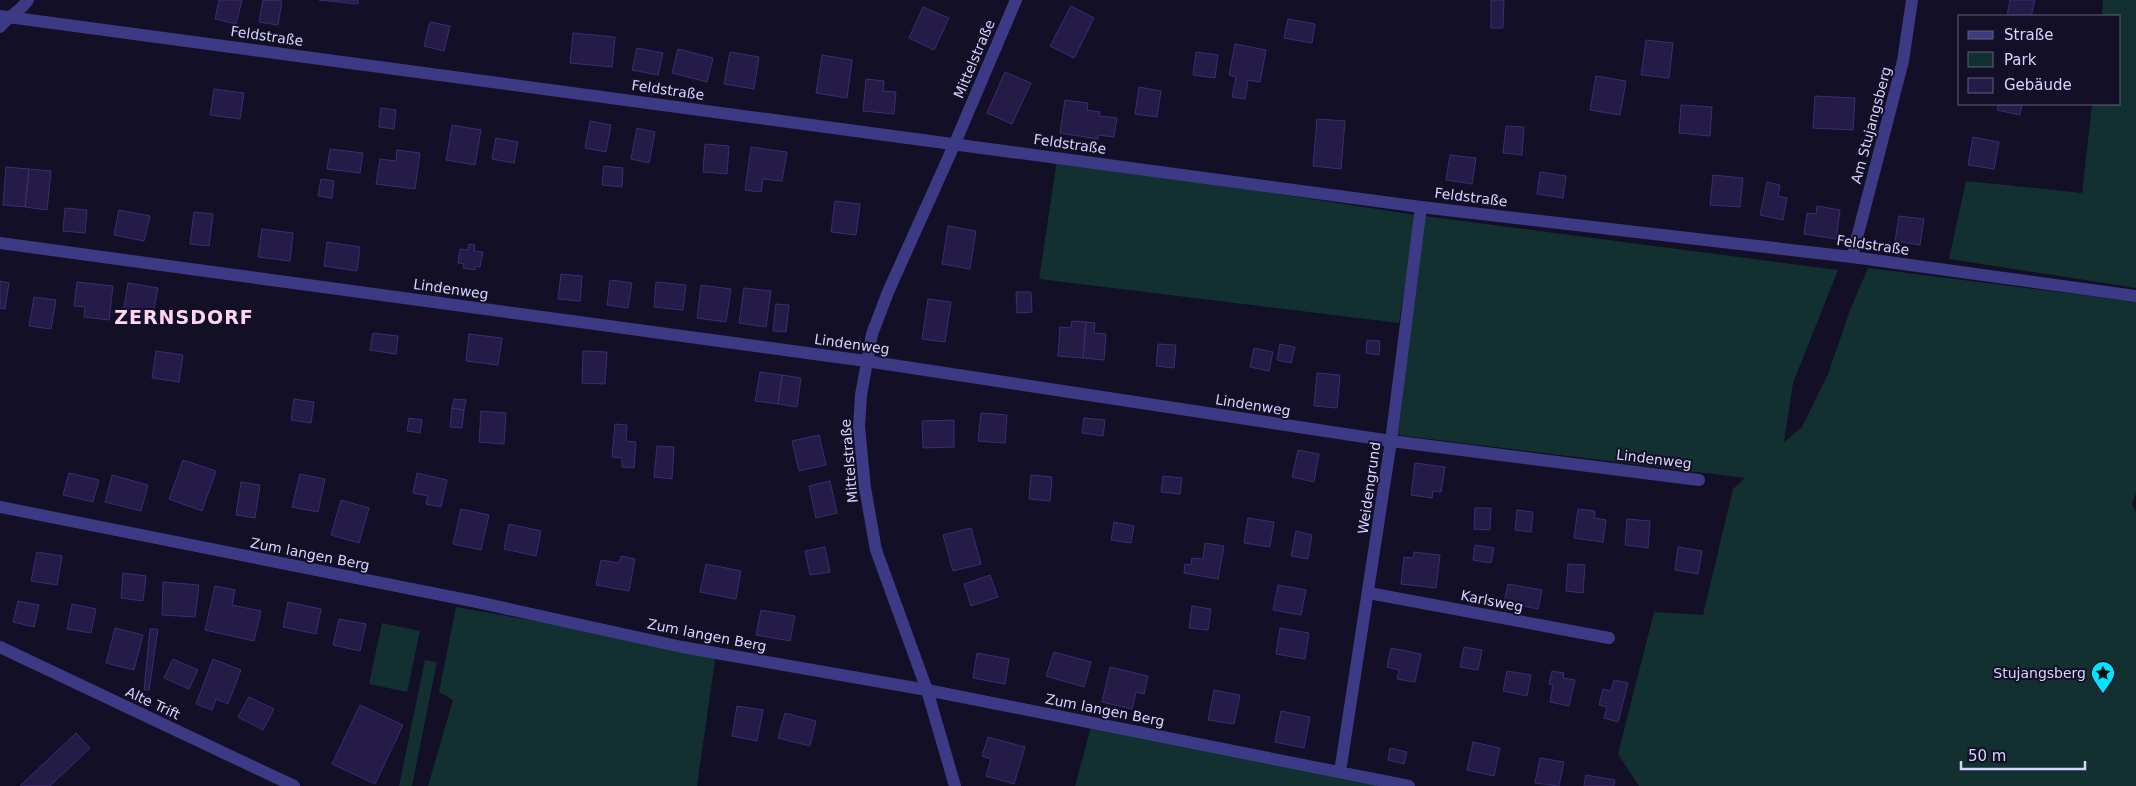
<svg xmlns="http://www.w3.org/2000/svg" width="2136" height="786" font-family="'DejaVu Sans',sans-serif">
<style>
.green{fill:#12302f}
.building{fill:#241b47;stroke:#3b2d73}
.lines{fill:none;stroke-linecap:round;stroke-linejoin:round}
.minor{stroke:#3d3a85;stroke-width:12}
.labels{text-anchor:middle;dominant-baseline:central;stroke-width:4;stroke-linejoin:round;paint-order:stroke}
.street-label{font-size:14px;fill:#d9d4ff;stroke:#130f26}
.poi-label{font-size:14px;fill:#d9d4ff;stroke:#130f26;text-anchor:end}
.district-label{font-size:19px;font-weight:bold;letter-spacing:1px;fill:#ffd6f0;stroke:#130f26}
</style>
<rect width="100%" height="100%" fill="#130f26"/>
<path class="green" d="M2103,0H2136V288L1949,259L1966,181L2082,193L2092,104H2120V16H2102Z
M1057,160L1416,215L1399,323L1039,279Z
M1425,216L1838,270L1793,383L1784,442L1802,427L1828,374L1850,310L1868,268L2136,302V493L2132,504L2136,512V786H1639L1618,754L1654,612L1703,615L1733,489L1745,478L1398,435Z
M456,607L716,653L697,786H428L453,700L439,692Z
M382,623L420,631L407,692L369,684Z
M425,660L437,662L412,786H399Z
M1091,727L1409,786H1075Z"/>
<path class="building" d="M219,0H242L236,24L215,19Z
M263,0L282,1L278,25L259,22Z
M319,0H358V4Z
M1491,0H1504L1503,28H1491Z
M2010,0H2035L2031,16H2007Z
M1071,6L1094,18L1074,58L1050,46Z
M923,7L949,18L934,50L909,38Z
M1288,19L1315,24L1312,43L1284,38Z
M430,22L450,26L444,51L424,46Z
M573,33L615,37L612,67L570,63Z
M1646,40L1673,43L1669,78L1641,75Z
M1235,44L1266,50L1260,82L1248,80L1245,99L1232,97L1236,77L1229,75Z
M637,48L663,53L658,75L632,70Z
M678,49L713,58L707,82L672,73Z
M730,52L759,57L754,89L724,84Z
M1196,52L1218,55L1215,78L1193,75Z
M822,55L852,60L847,98L816,93Z
M1005,72L1031,83L1012,124L987,113Z
M1596,76L1626,81L1620,115L1590,110Z
M866,79L884,81L883,91L896,92L894,114L863,111Z
M1139,87L1161,91L1157,117L1135,114Z
M214,89L244,93L240,119L210,115Z
M1815,96L1855,98L1853,130L1813,128Z
M1065,100L1088,103L1087,110L1100,112L1099,116L1117,118L1114,137L1098,135V139L1060,133Z
M1999,104H2022L2020,115L1997,110Z
M1681,105L1712,107L1710,136L1679,133Z
M381,108L396,110L394,129L379,127Z
M1317,119L1345,121L1341,169L1313,166Z
M590,121L611,125L606,152L585,148Z
M452,125L481,130L475,165L446,160Z
M1506,126L1524,127L1522,155L1503,153Z
M637,128L655,132L649,163L631,159Z
M1973,137L1999,142L1994,169L1968,165Z
M496,138L518,142L514,163L492,159Z
M705,144L729,146L727,174L703,172Z
M751,147L787,152L782,181L763,179L761,192L745,190Z
M330,149L363,153L360,173L327,169Z
M397,150L420,153L415,189L376,184L380,159L396,161Z
M1450,155L1476,158L1472,184L1446,180Z
M604,166L623,168L622,187L602,185Z
M6,167L29,169L25,207L3,205Z
M29,169L51,171L47,210L25,207Z
M1540,172L1566,176L1563,198L1537,194Z
M1713,175L1743,178L1740,207L1710,205Z
M321,179L334,181L332,198L318,196Z
M1767,182L1780,185L1778,196L1787,198L1783,220L1760,215Z
M835,201L860,204L856,235L831,232Z
M1817,206L1840,210L1836,239L1804,234L1807,213L1816,214Z
M65,208L87,210L85,233L63,231Z
M119,210L150,216L144,241L114,235Z
M194,212L213,214L209,246L190,244Z
M1899,216L1924,219L1920,245L1895,241Z
M948,226L976,231L970,269L942,264Z
M262,229L293,233L290,261L258,257Z
M327,242L360,247L357,271L324,266Z
M469,244L475,245L474,251L483,252L480,267L476,266L475,270L463,268L464,264L458,263L460,249L468,250Z
M561,274L582,276L580,301L558,299Z
M610,280L632,283L628,308L607,305Z
M0,281L9,283L5,309L0,308Z
M77,282L113,286L109,320L84,317L85,307L74,306Z
M656,282L686,285L683,310L654,307Z
M128,283L158,288L152,319L123,314Z
M701,285L731,289L726,322L697,318Z
M744,288L771,291L766,327L739,323Z
M1016,292H1031L1032,312L1017,313Z
M34,297L56,300L51,329L29,326Z
M928,299L951,302L945,342L922,339Z
M776,304L789,305L786,332L773,331Z
M1072,321L1086,322L1083,358L1058,356L1060,327L1071,328Z
M1086,322L1095,323L1094,333L1106,334L1104,360L1083,358Z
M373,333L398,336L396,354L370,350Z
M469,334L502,338L498,365L466,361Z
M1367,340L1380,341L1379,355L1366,353Z
M1158,344L1176,345L1174,368L1156,366Z
M1280,344L1295,347L1291,363L1277,360Z
M1254,348L1273,352L1269,371L1250,367Z
M156,351L183,355L179,382L152,378Z
M583,351L607,352L605,384L582,383Z
M760,372L782,375L778,404L755,401Z
M1317,373L1340,375L1337,408L1314,406Z
M782,375L801,378L797,407L778,404Z
M294,399L314,402L311,423L291,420Z
M454,399L466,400L464,410L452,408Z
M452,408L464,410L462,428L450,427Z
M481,411L506,413L504,444L479,442Z
M981,413L1007,415L1005,443L978,441Z
M409,418L422,420L420,433L407,431Z
M1084,418L1105,420L1103,436L1082,433Z
M954,420V447L923,448L922,421Z
M615,424L627,425L626,441L636,442L634,468L622,467V458L612,457Z
M819,435L826,465L799,471L792,441Z
M657,446L674,447L672,479L654,477Z
M1298,450L1319,454L1314,482L1292,477Z
M183,460L216,471L202,511L169,499Z
M1415,463L1445,467L1441,492L1433,491L1432,498L1411,495Z
M69,473L99,480L93,502L63,495Z
M417,473L447,480L441,507L426,504L428,496L413,493Z
M300,474L325,479L318,512L292,507Z
M112,475L148,485L141,511L105,502Z
M1031,475L1052,477L1050,501L1029,499Z
M1163,476L1182,478L1180,494L1161,492Z
M830,481L837,513L816,518L809,486Z
M241,482L260,485L255,518L236,515Z
M341,500L369,508L359,543L331,535Z
M1475,508H1491L1490,530L1474,529Z
M461,509L489,515L481,550L453,544Z
M1578,509L1595,511L1594,518L1606,520L1603,542L1574,538Z
M1517,510L1533,512L1531,532L1515,530Z
M1248,518L1274,522L1270,547L1244,543Z
M1627,519L1650,521L1648,548L1625,545Z
M1114,522L1134,526L1131,543L1111,540Z
M509,524L541,531L536,556L504,549Z
M971,528L981,564L953,571L943,535Z
M1296,531L1312,535L1308,559L1291,556Z
M1205,543L1224,546L1218,579L1184,573L1185,564L1191,565L1192,558L1203,559Z
M1475,545L1494,548L1491,563L1473,560Z
M825,547L830,572L810,575L805,551Z
M1678,547L1702,551L1698,574L1675,570Z
M37,552L62,556L57,585L31,581Z
M1414,552L1440,555L1436,588L1401,584L1404,557L1413,558Z
M621,556L635,559L629,591L596,585L601,560L619,563Z
M706,564L741,571L736,599L700,592Z
M1568,564L1585,565L1583,593L1566,591Z
M123,573L146,576L143,601L121,598Z
M990,575L998,597L971,606L964,584Z
M163,582L199,585L195,617L162,615Z
M1508,584L1542,590L1538,609L1504,602Z
M1278,585L1306,590L1301,615L1273,610Z
M215,586L235,590L232,605L261,611L254,641L205,630Z
M18,601L39,605L34,627L13,622Z
M288,602L321,609L316,634L283,627Z
M72,604L96,609L91,633L67,629Z
M1192,606L1211,609L1208,630L1189,628Z
M761,610L795,616L790,641L756,635Z
M339,619L366,624L360,651L333,645Z
M115,628L143,635L134,670L106,663Z
M1280,628L1309,633L1305,659L1276,654Z
M150,629H158L149,690H144Z
M1464,647L1482,650L1478,670L1460,667Z
M1391,648L1421,654L1415,682L1397,679L1399,670L1387,667Z
M1054,652L1091,662L1084,687L1046,676Z
M977,653L1009,659L1005,684L973,678Z
M173,659L198,670L189,689L164,678Z
M213,659L241,670L228,704L216,699L212,710L196,704Z
M1110,667L1148,676L1144,694L1136,692L1132,709L1102,702Z
M1507,671L1531,675L1527,696L1503,691Z
M1552,671L1564,673L1563,678L1575,680L1569,706L1550,702L1553,685L1549,684Z
M1614,680L1628,683L1618,722L1604,718L1607,707L1599,705L1603,689L1611,691Z
M1214,690L1240,695L1234,724L1208,720Z
M249,697L274,709L263,730L238,717Z
M360,705L403,725L375,784L332,764Z
M737,706L763,710L757,741L732,736Z
M1281,711L1310,717L1304,748L1275,742Z
M785,713L816,721L810,746L778,738Z
M76,733L90,748L50,786H20Z
M988,737L1025,747L1014,784L986,776L991,759L982,756Z
M1473,742L1500,748L1494,776L1467,770Z
M1390,748L1407,752L1404,764L1388,760Z
M1540,758L1564,762L1559,786L1535,783Z
M1586,775L1615,780L1614,786H1584Z"/>
<g class="lines">
<path class="minor" d="M0,16L1421,207L1852,257L2136,296
M0,27C8,16 21,11 28,0
M0,243L866,361L1391,441L1699,480
M1852,257L1903,61L1912,0
M0,507L477,602L682,647L927,690L1409,786
M1369,593L1609,638
M0,647L294,786
M1340,772L1391,441L1421,207
M955,786L927,690L876,550L865,488L859,427L861,395L872,334L888,292L955,143L1016,0"/>
</g>
<defs>
<g id="sight-pin" transform="scale(1.25)"><path d="M0 17L-7.5 6A9.5 9.5 0 1 1 7.5 6Z" fill="#00e5ff" stroke="#130f26"/><path d="M0-6L1.8-2.2L6-1.7L2.9 1.2L3.7 5.4L0 3.3L-3.7 5.4L-2.9 1.2L-6-1.7L-1.8-2.2Z" fill="#111"/></g>
</defs>
<g fill-rule="evenodd">
<use href="#sight-pin" x="2103" y="673"/>
</g>
<g class="labels">
<g class="street-label">
<text transform="translate(267 36) rotate(8)">Feldstraße</text>
<text transform="translate(974 59) rotate(-67)">Mittelstraße</text>
<text transform="translate(668 90) rotate(8)">Feldstraße</text>
<text transform="translate(1871 125) rotate(-75)">Am Stujangsberg</text>
<text transform="translate(1070 144) rotate(8)">Feldstraße</text>
<text transform="translate(1471 197) rotate(7)">Feldstraße</text>
<text transform="translate(1873 245) rotate(8)">Feldstraße</text>
<text transform="translate(451 289) rotate(8)">Lindenweg</text>
<text transform="translate(852 344) rotate(8)">Lindenweg</text>
<text transform="translate(1253 405) rotate(9)">Lindenweg</text>
<text transform="translate(1654 459) rotate(7)">Lindenweg</text>
<text transform="translate(849 461) rotate(-95)">Mittelstraße</text>
<text transform="translate(1369 488) rotate(-82)">Weidengrund</text>
<text transform="translate(310 554) rotate(11)">Zum langen Berg</text>
<text transform="translate(1492 601) rotate(11)">Karlsweg</text>
<text transform="translate(707 635) rotate(11)">Zum langen Berg</text>
<text transform="translate(153 703) rotate(25)">Alte Trift</text>
<text transform="translate(1105 710) rotate(11)">Zum langen Berg</text>
</g>
<g class="poi-label">
<text x="2086" y="673">Stujangsberg</text>
</g>
<g class="district-label">
<text x="184" y="317">ZERNSDORF</text>
</g>
</g>
<rect x="1958" y="15" width="162" height="90" fill="#130f26" stroke="#625e7d"/>
<rect x="1968" y="31" width="25" height="8" fill="#3d3a85" stroke="#625e7d"/>
<text x="2004" y="40" font-size="15" fill="#d9d4ff">Straße</text>
<rect x="1968" y="52" width="25" height="15" fill="#12302f" stroke="#625e7d"/>
<text x="2004" y="65" font-size="15" fill="#d9d4ff">Park</text>
<rect x="1968" y="78" width="25" height="15" fill="#241b47" stroke="#625e7d"/>
<text x="2004" y="90" font-size="15" fill="#d9d4ff">Gebäude</text>
<path d="M1961 761v8h124v-8" fill="none" stroke="#d9d4ff" stroke-width="2.5"/>
<text x="1968" y="761" font-size="15" fill="#d9d4ff" stroke="#130f26" stroke-width="4" paint-order="stroke">50 m</text>
</svg>
